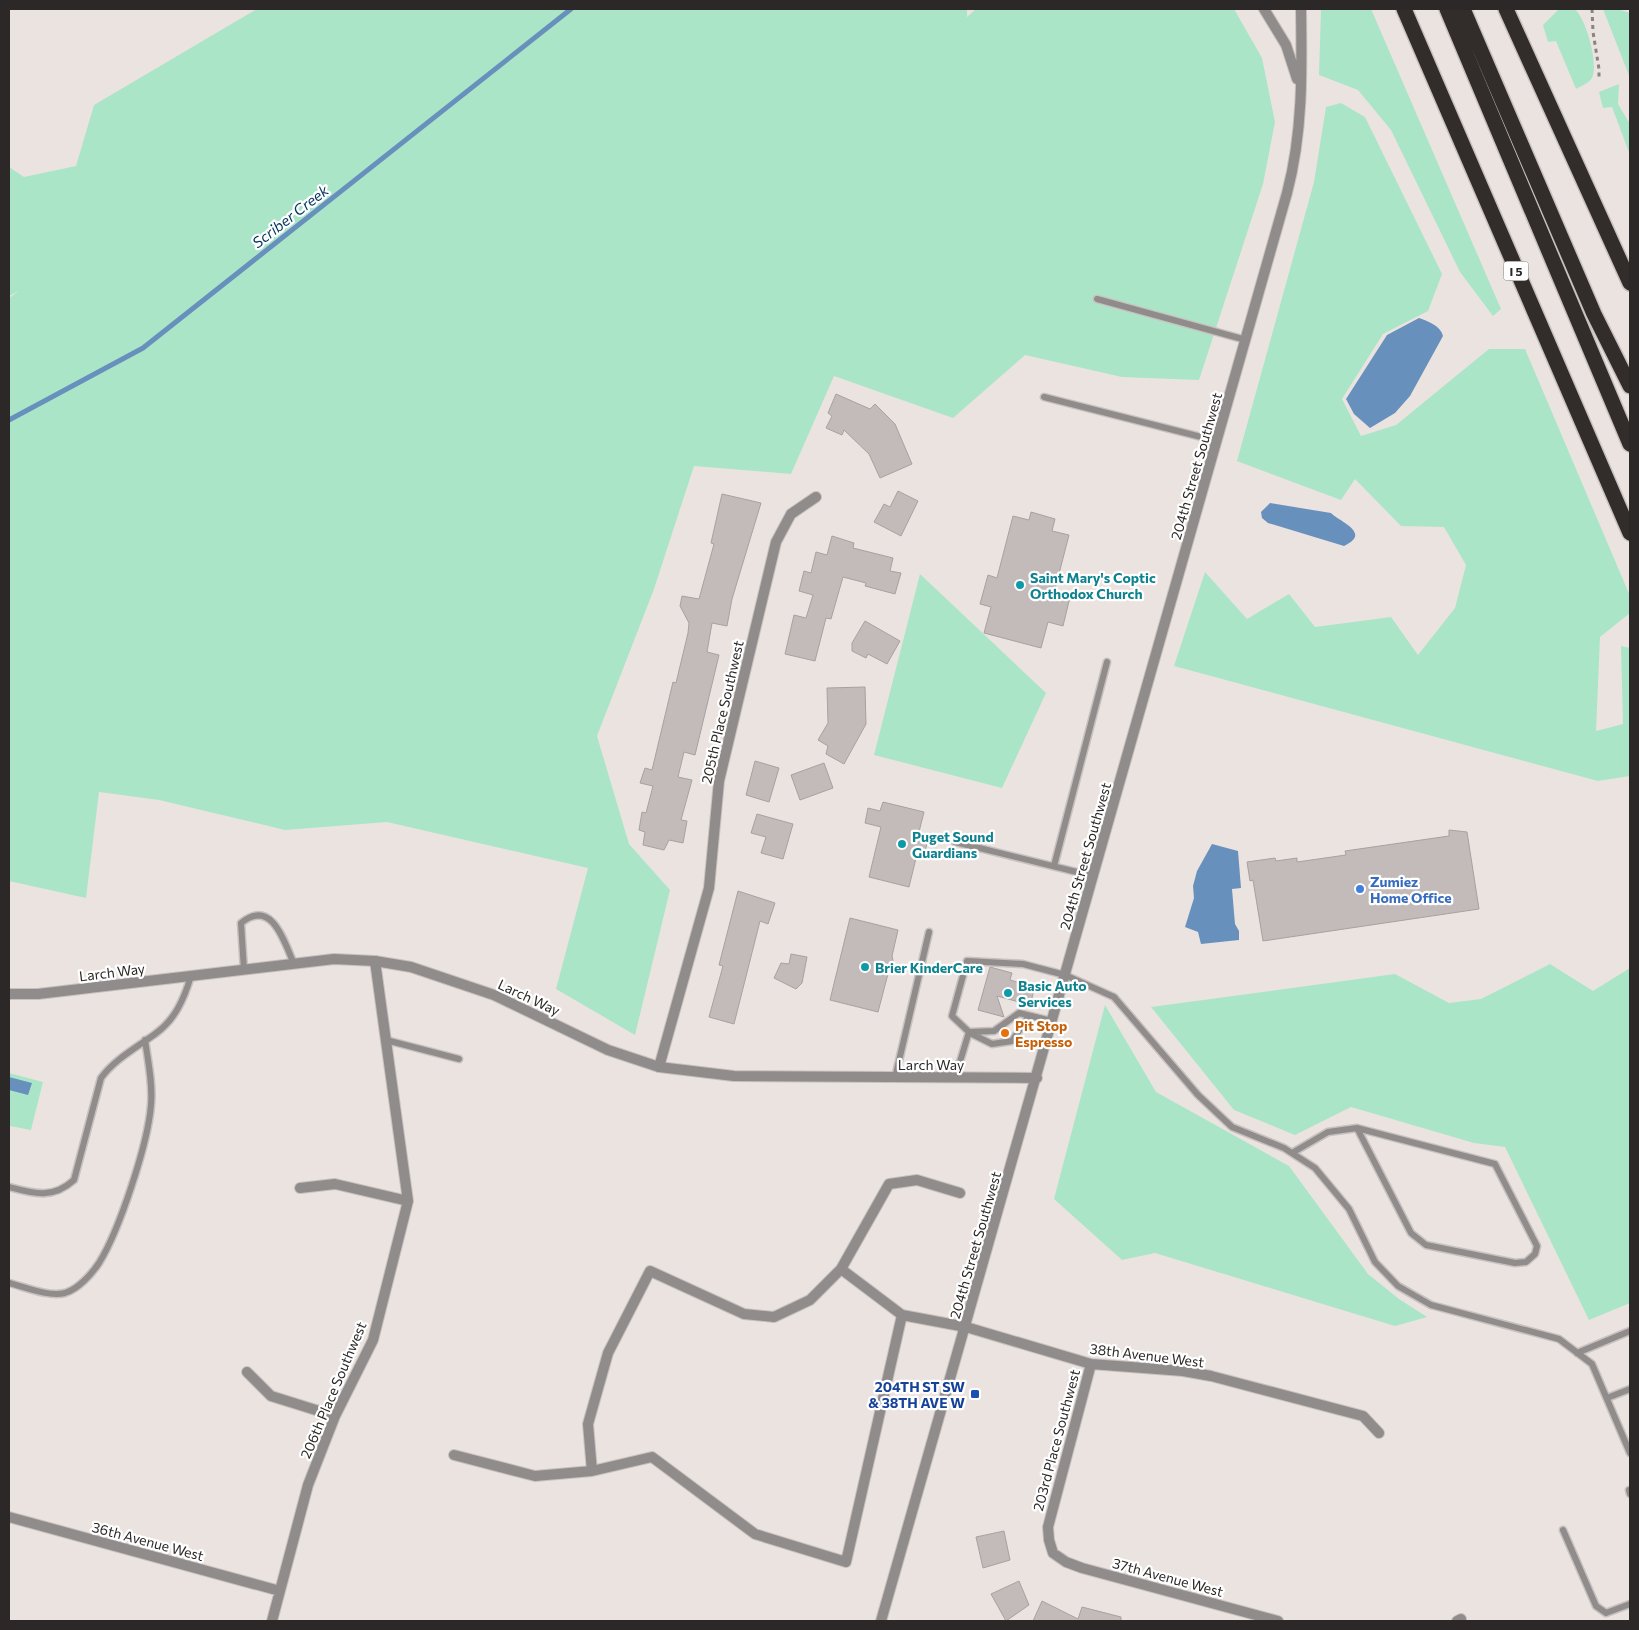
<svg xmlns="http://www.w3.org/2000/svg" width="1639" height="1630" font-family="Commissioner,sans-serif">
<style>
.green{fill:#abe5c8}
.water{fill:#6791bc}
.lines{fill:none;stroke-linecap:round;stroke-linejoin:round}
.stream{stroke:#6791bc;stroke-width:5}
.building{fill:#c3baba;stroke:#a9a1a0}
.service-casing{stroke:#c8c1bf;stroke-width:9}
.minor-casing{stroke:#c8c1bf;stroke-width:12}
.tertiary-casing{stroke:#c8c1bf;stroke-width:12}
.motorway-casing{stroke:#c8c1bf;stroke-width:18}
.path{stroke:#898381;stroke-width:3;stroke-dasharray:4 4;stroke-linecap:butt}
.service{stroke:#8f8c8b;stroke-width:6}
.minor{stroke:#8f8c8b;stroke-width:10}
.tertiary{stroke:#8f8c8b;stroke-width:10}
.motorway{stroke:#322c2a;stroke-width:15}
.culture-dot{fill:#0f9aa8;stroke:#fff;stroke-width:2}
.shop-dot{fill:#3f7fe0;stroke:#fff;stroke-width:2}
.food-dot{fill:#e8710a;stroke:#fff;stroke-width:2}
.transit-dot{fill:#1a4fb4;stroke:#fff;stroke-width:2}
.labels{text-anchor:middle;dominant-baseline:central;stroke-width:4.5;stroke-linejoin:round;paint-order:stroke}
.shield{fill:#fff;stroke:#6b6868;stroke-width:1}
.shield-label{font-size:12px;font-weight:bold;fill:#2b2827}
.street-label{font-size:14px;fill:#2b2827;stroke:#fff}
.culture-label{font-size:14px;font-weight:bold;fill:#0d838f;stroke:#fff;text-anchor:start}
.shop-label{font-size:14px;font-weight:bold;fill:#366cbe;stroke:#fff;text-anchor:start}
.food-label{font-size:14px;font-weight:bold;fill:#c56008;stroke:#fff;text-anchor:start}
.transit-label{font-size:14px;font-weight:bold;fill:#164399;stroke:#fff;text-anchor:end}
.water-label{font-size:15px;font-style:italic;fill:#03355e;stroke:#fff}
</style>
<rect width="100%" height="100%" fill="#ebe3e0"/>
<path class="green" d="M257,9H967V17L976,9H1234L1262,58L1275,122L1263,184L1199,380L1122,377L1025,355L953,418L834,376L791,474L694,466L654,589L597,736L629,844L670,890L635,1035L556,989L588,868L387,822L285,830L159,800L99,792L86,898L9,881V298L19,291L9,296V167L24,177L76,166L94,105Z
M1321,9H1371L1501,309L1493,316L1460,272L1391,130L1358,90L1319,75Z
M1559,9H1575C1586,19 1599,64 1592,78C1589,83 1581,86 1576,89L1556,41L1548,42L1543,25Z
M1603,9H1617L1630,13V78Z
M1619,84L1618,104L1630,124V155L1612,107L1603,108L1599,92Z
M1341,103L1365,117L1442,274L1428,311L1383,334L1342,399L1361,436L1396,425L1489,349H1525L1630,596V613L1600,637L1596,731L1623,724L1621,646L1630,648V776L1598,781L1174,666L1205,572L1247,619L1289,594L1315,627L1391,617L1418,655L1455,608L1466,565L1444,527L1401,526L1355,479L1341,500L1237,461L1314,182L1326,107Z
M920,574L1046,693L1002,788L874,755Z
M1550,964L1593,991L1630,968V1303L1589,1320L1505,1147L1474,1143L1351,1107L1295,1135L1234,1110L1151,1007L1395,974L1449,1003L1481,999Z
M1105,1005L1156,1092L1289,1166L1368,1274L1399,1299L1427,1317L1395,1326L1155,1253L1122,1260L1054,1199Z
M9,1073L43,1082L31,1130L10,1126Z"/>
<path class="water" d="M1419,318C1428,321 1441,326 1443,336L1410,396L1395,413L1370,428L1354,414L1346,399L1387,335Z
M1270,503L1331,513C1340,522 1372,533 1344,546L1268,523L1262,518L1261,512Z
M1212,844L1238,851L1241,888L1232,889L1235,924L1239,931V940L1201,944L1198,932L1185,927L1194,898L1193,886L1197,871Z
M9,1077L32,1083L28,1095L9,1090Z"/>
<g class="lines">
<path class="stream" d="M9,420L143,348L571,9"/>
</g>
<path class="building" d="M836,394L870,409L875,404L895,424L912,464L880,478L869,454L844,430L842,435L826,428L832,416L828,413Z
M898,491L918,501L901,536L874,522L884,504L890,507Z
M722,494L761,503L732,599L727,626L712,623L707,652L719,655L695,755L684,752L678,777L692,780L681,820L687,821L683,843L669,840L664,850L643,845L645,832L639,830L642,812L646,813L653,786L640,783L645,768L652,770L673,682L676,683L688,633L689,623L680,606L682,596L699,599L714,544L711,543Z
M1031,512L1055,519L1052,531L1069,535L1054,593L1070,597L1063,626L1048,622L1041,648L984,633L991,607L980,604L988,575L997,578L1013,516L1029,520Z
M832,536L854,543L853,548L893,558L890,571L901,573L895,594L865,586L866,583L843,577L831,619L826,618L815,661L785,654L794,615L806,618L813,595L799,591L804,571L811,573L816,552L827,555Z
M865,621L900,641L887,664L868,654L866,658L852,651V643Z
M865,687L866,724L844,764L826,754L828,746L818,740L828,723L827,688Z
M755,761L779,768L769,802L746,795Z
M824,763L833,788L800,800L791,775Z
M883,802L924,812L918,836L928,838L925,852L918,850L909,887L869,877L881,827L865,823L868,808L880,811Z
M757,814L793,824L783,859L761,853L766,837L751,833Z
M1449,830L1467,832L1479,909L1263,941L1253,880L1250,881L1247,862L1275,858L1276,861L1297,858V862L1346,855L1345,851L1449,836Z
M738,891L775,903L768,924L760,921L734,1024L709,1017L723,966L719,965Z
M850,918L898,930L892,956L894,965L889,970L878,1012L830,1000Z
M791,954L807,957L802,983L796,989L774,978L781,963L789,964Z
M990,967L1012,973L1010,980L1035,987L1030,1005L997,996L1004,1017L978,1010Z
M1004,1531L1010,1560L983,1568L976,1537Z
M1019,1581L1029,1605L1006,1621L991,1594Z
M1042,1601L1078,1619L1082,1607L1121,1617V1621H1033Z"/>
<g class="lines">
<g class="service-casing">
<path id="service" d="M1097,299L1246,340
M1044,397L1217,441
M955,842L1093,876
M1054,866L1107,662
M244,970L241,923C272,898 284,941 294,964
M969,1032L994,1031L1019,1013L1052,1021
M970,1033L992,1044L1012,1041L1029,1016
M386,1040L459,1059
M895,1078L929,932
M955,1078L969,1032L952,1016L967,961L1023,964L1065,975L1114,997L1198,1095L1232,1127L1284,1148L1315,1168L1349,1209L1375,1262L1398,1286L1431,1305L1559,1339L1592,1364L1630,1453
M1292,1153L1328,1132L1357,1128L1495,1164L1537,1246L1535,1254L1526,1262L1515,1263L1426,1245L1411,1233L1357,1128
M9,1187C35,1194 53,1199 74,1180L101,1078C115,1059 136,1048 155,1034C175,1020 184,999 191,976
M9,1283C25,1287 48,1297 65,1293C78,1289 91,1275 99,1263C119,1231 148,1144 151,1105C153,1084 148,1061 145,1040
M1577,1353L1630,1331
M1607,1398L1630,1389
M1629,1490L1630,1494
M1563,1530L1596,1606L1606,1613L1630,1604"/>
</g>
<g class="minor-casing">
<path id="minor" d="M659,1067L709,888L719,781L776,542L791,514L816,497
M300,1188L335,1184L408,1201
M841,1269L902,1315
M1091,1364L1048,1527L1049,1540L1053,1553L1066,1562L1082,1568L1278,1621
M247,1372L271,1396L335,1416
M454,1455L535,1476L592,1471L652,1457L755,1534L846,1562L902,1315L966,1327L1091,1364L1183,1371L1211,1376L1363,1416L1379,1433
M592,1471L588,1424L608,1353L650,1271L744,1314L774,1317L810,1300L841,1269L889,1184L917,1180L960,1193
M9,1517L280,1591
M272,1621L308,1485L335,1416L373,1340L408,1201L375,961
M1457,1621L1461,1619"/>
</g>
<g class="tertiary-casing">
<path id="tertiary" d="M1264,9L1286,45L1297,79
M9,994H38L334,959L375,961L411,967L494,995L608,1050L659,1067L734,1076L1037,1078
M881,1621L1287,193C1303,133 1302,71 1301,9"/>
</g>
<g class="motorway-casing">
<path id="motorway" d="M1404,9L1630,533
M1447,9L1630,444
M1463,9L1594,314L1630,386
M1506,9L1630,283"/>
</g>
<path class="path" d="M1592,9L1593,32L1599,69V77"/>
<use href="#service" class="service"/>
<use href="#minor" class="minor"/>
<use href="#tertiary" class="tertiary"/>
<use href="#motorway" class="motorway"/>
</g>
<g class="culture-dot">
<circle cx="1020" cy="585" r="5"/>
<circle cx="902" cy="844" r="5"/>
<circle cx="865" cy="967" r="5"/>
<circle cx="1008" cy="993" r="5"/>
</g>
<circle class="shop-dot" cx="1360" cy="889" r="5"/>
<circle class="food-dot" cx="1005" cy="1033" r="5"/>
<rect class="transit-dot" x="970" y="1389" width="10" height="10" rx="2.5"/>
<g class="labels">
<rect class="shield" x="1503.5" y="261.5" width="25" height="19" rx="4"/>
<g class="shield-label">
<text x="1516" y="271">I 5</text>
</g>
<g class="street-label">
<text transform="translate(1196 466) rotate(-74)">204th Street Southwest</text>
<text transform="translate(722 712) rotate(-77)">205th Place Southwest</text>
<text transform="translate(1085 856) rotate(-74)">204th Street Southwest</text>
<text transform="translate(112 972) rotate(-7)">Larch Way</text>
<text transform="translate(529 997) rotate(25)">Larch Way</text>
<text x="931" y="1064">Larch Way</text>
<text transform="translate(975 1245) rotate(-74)">204th Street Southwest</text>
<text transform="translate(1147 1355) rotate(7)">38th Avenue West</text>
<text transform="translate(333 1390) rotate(-67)">206th Place Southwest</text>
<text transform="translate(1056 1440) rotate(-75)">203rd Place Southwest</text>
<text transform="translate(148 1541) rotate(15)">36th Avenue West</text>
<text transform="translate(1168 1577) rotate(15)">37th Avenue West</text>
</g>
<g class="culture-label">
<text x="1030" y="577">Saint Mary's Coptic<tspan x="1030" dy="16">Orthodox Church</tspan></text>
<text x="912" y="836">Puget Sound<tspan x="912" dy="16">Guardians</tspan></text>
<text x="875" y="967">Brier KinderCare</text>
<text x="1018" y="985">Basic Auto<tspan x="1018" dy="16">Services</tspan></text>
</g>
<g class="shop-label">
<text x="1370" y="881">Zumiez<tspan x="1370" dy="16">Home Office</tspan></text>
</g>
<g class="food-label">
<text x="1015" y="1025">Pit Stop<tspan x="1015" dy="16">Espresso</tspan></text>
</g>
<g class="transit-label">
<text x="965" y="1386">204TH ST SW<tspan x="965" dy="16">&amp; 38TH AVE W</tspan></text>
</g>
<g class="water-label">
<text transform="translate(290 216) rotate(-38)">Scriber Creek</text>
</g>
</g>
<rect width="1639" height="1630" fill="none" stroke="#2b2827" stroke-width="20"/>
</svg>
